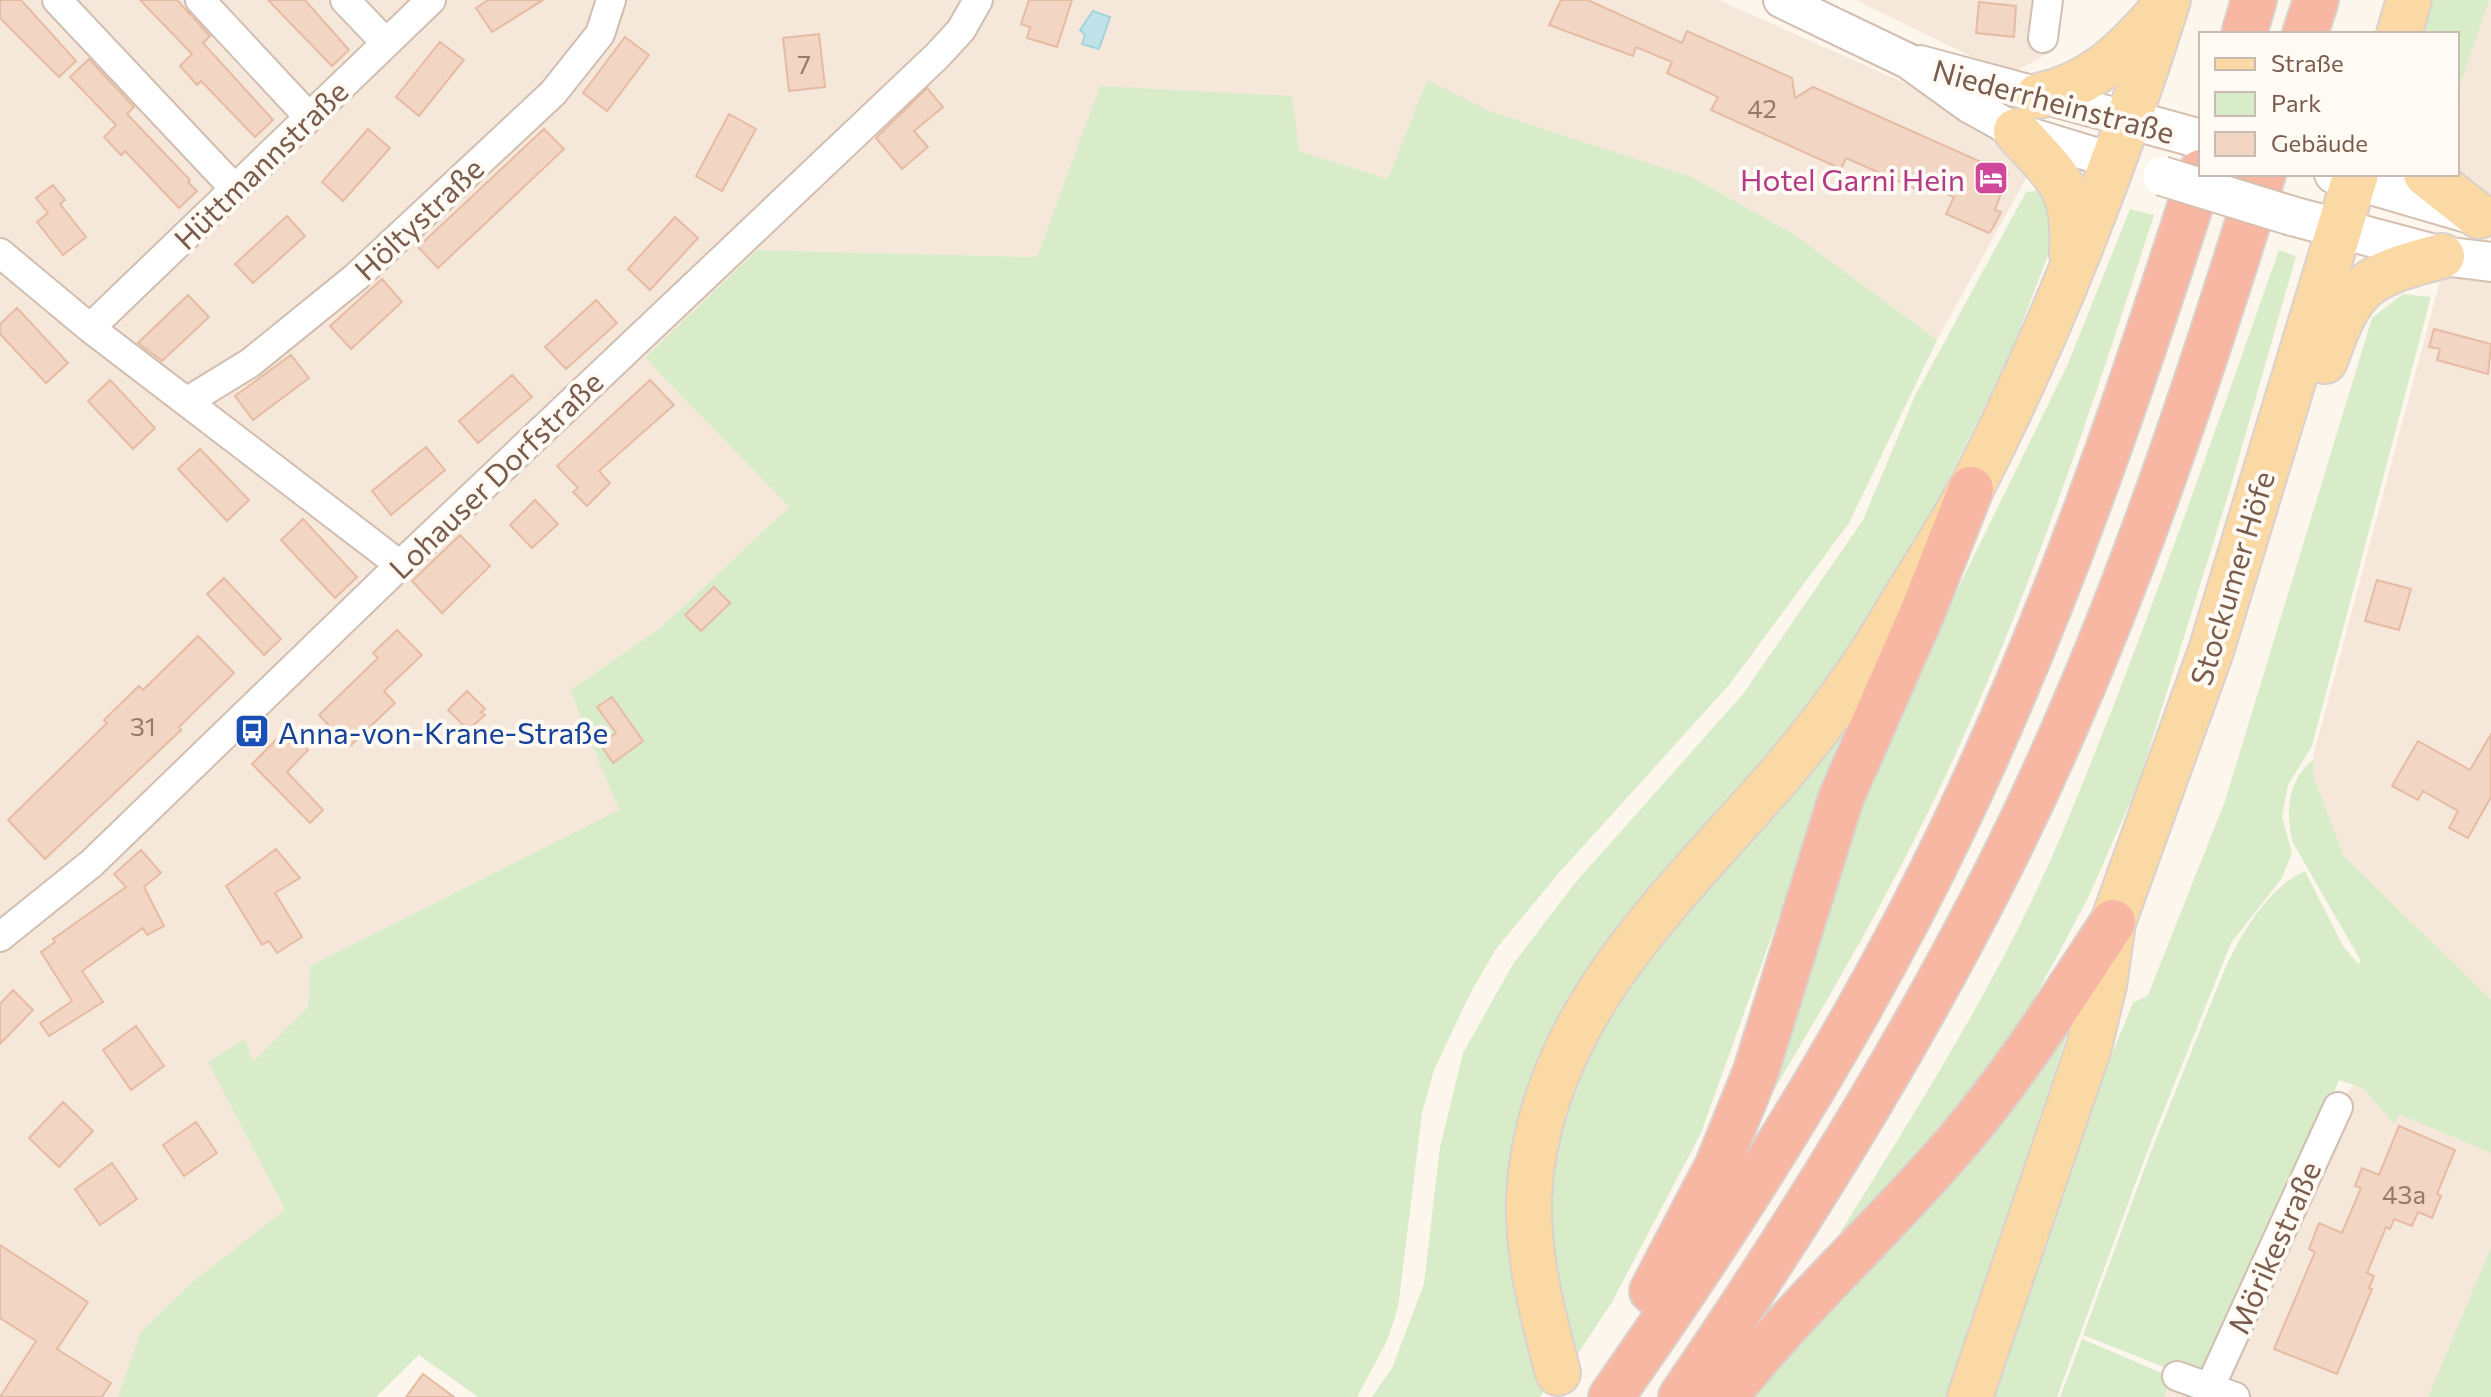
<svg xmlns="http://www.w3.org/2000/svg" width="2491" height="1397" font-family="Commissioner,sans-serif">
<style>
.residential{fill:#f5e8da}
.green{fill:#d8ecc9}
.water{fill:#bfe3e8;stroke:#a5d3da;stroke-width:2}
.building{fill:#f3d5c3;stroke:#e6bba3;stroke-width:2}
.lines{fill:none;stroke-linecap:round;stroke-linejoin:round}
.minor-casing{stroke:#d1beb0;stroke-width:32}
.tertiary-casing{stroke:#d1beb0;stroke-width:38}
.secondary-casing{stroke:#d6c0b0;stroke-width:42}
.primary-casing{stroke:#dad1cd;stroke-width:48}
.motorway-casing{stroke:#dad1cd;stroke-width:48}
.minor{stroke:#fff;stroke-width:28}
.tertiary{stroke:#fff;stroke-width:34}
.secondary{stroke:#fff;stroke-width:38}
.primary{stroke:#fbd9a5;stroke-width:44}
.motorway{stroke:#f7b7a3;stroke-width:44}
.secondary-bridge-casing{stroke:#d6c0b0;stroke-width:42;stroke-linecap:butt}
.secondary-bridge{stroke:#fff;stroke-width:38}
.labels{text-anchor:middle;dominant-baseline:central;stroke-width:8;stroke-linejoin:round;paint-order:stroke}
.number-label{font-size:26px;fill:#987a6a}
.street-label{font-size:30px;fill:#7a5c4d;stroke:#fffaf3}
.hotel-label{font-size:30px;fill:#b23c85;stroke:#fffaf3;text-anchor:end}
.transit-label{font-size:30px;fill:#164399;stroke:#fffaf3;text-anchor:start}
</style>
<rect width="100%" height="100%" fill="#fdf6ec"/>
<path class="residential" d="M0,0H1719L1929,94L2036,160L1937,340L1795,235L1692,177L1492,112L1427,81L1388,179L1299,151L1037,257L757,250L645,358L789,507L659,629L570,690L620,810L311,966L308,1007L253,1063L209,1062L285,1211L191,1283L142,1332L118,1397H0Z
M1856,0H2060L2049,53L2009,75Z
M2482,0H2491V202L2474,195L2457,169L2461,82Z
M2451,272L2491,273V1397H2164L2317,1135L2447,957L2344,856L2313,775V757L2440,281Z"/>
<path class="green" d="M2424,0H2489L2461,82L2457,161V34H2414Z
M1427,80L1492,112L1692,177L1795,235L1937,340L1849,523L1729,685L1558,874L1496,949L1471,992L1434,1070L1422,1113L1398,1308L1387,1341L1357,1397H478L419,1355L376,1397H118L141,1332L191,1283L285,1210L208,1062L245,1039L253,1062L308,1007L310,966L619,810L570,690L659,629L789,507L645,358L757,250L1037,257L1100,86L1292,96L1299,151L1388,179Z
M2041,190L2061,222L2009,357L1926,525L1844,660L1753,778L1612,933L1543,1054L1517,1123L1507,1202L1516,1293L1543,1393L1540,1397H1372L1392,1368L1424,1284L1440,1147L1463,1053L1513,964L1575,883L1743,694L1863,520L1915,396L2026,192Z
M2130,209L2154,215C2093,406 2030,596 1945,777C1883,909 1808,1035 1732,1158L1834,865L1942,621L2067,366Z
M2279,250L2296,256L2229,492L2138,785L2087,900L2022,1021L1933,1146L1827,1254C1910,1119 1998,985 2060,838C2141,645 2209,448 2279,250Z
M2403,294L2431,297L2312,746L2288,785L2282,817L2292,853L2282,878L2231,943L2147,1152L2057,1397H1985L2097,1090L2133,1003L2148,995L2225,801L2372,318Z
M1873,678L1817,810L1701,1133L1612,1302L1577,1355L1563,1320L1547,1233L1556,1144L1567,1085L1607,1003Z
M2313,760V775L2344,856L2491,1000V1153L2399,1114L2394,1124L2363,1088L2339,1080L2221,1362L2194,1379L2083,1335L2150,1154L2224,971C2241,934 2267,888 2305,871L2343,946L2358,964L2361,961L2293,843C2285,813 2287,780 2313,760Z
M2070,1026L1948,1397H1747L2013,1109Z
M2491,1248V1397H2428Z
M2082,1339L2169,1376L2171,1381L2164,1397H2060Z"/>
<path class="water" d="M1093,11L1110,17L1099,49L1082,44L1085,35L1080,30Z"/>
<path class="building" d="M0,0H21L76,61L59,77L0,18Z
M140,0H177L210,36L203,43L273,120L255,137L201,81L197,85L180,66L192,54Z
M268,0H305L349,50L332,66Z
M488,0H543L492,32L476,8Z
M1029,0H1072L1057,47L1027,38L1030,27L1021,24Z
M1561,0H1588L1682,43L1687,31L1792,78L1795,98L1813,87L2008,174L1995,210L2001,212L1994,226L1989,233L1946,214L1954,197L1920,182L1916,189L1846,158L1841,169L1711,110L1718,97L1667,73L1672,62L1636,47L1633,56L1549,25Z
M1979,2L2016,6L2014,37L1976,33Z
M819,34L825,87L789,91L783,38Z
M625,37L649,55L607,111L583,93Z
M440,42L464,60L419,116L396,97Z
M89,59L134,107L127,114L190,180L188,182L197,191L179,208L125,151L121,155L104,137L116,125L70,77Z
M927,88L943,107L914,131L928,147L902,169L876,138Z
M729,114L756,129L722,191L696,176Z
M368,129L390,148L343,201L322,182Z
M544,129L564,149L438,268L418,247Z
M53,185L65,200L60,204L86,237L63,255L37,222L48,213L36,198Z
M287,216L305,236L253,283L235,264Z
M675,217L698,238L650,290L628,269Z
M382,279L402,302L351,349L330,326Z
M188,295L209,317L162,361L138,343Z
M596,300L617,323L566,369L545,347Z
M17,308L68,363L46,383L0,334V324Z
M2434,329L2491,344L2488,374L2437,360L2440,349L2429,347Z
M291,355L309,378L253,420L235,396Z
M512,375L532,397L478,443L459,421Z
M110,380L155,428L133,449L88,401Z
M650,380L674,405L599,471L610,483L587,506L573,492L578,488L557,466Z
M426,447L445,470L391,515L372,491Z
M200,449L249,500L227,521L178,469Z
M535,500L558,524L532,548L510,525Z
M303,519L357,577L335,598L281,540Z
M460,535L490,566L442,613L412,581Z
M224,578L281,639L264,655L207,594Z
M2377,580L2411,589L2399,630L2365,621Z
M714,587L730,603L701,631L685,615Z
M397,630L422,655L384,691L395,703L349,747L319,715L378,658L373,653Z
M198,636L234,673L179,727L181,730L45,859L8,820L107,723L104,720L139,686L143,690Z
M467,691L485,709L481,712L485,715L468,730L448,710Z
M612,697L643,741L613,763L600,744L616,733L597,707Z
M2491,734V797L2468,838L2449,828L2458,811L2423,791L2418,800L2392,786L2418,741L2470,770Z
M281,735L289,743L295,737L308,750L287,772L323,810L310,823L252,764Z
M276,849L300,878L275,893L302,937L277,953L269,941L262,945L226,886Z
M141,850L161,873L144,887L164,926L147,935L143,928L82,971L103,1002L49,1036L40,1023L72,1001L41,952L55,942L53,939L126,887L114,874Z
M13,990L33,1010L0,1044V1004Z
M136,1026L164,1066L131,1090L103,1050Z
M63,1102L93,1131L59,1167L29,1138Z
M196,1122L217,1153L184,1176L163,1145Z
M2399,1126L2455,1150L2437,1194L2441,1196L2432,1218L2418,1212L2412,1226L2394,1219L2390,1229L2386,1227L2367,1273L2374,1276L2369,1288L2372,1289L2337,1374L2274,1349L2315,1252L2309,1249L2319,1223L2342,1233L2361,1188L2355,1186L2362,1168L2379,1175Z
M112,1163L137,1199L100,1225L75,1189Z
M0,1245L88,1302L57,1349L111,1383L102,1397H0L36,1341L0,1318Z
M423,1374L454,1397H406Z"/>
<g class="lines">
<g class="minor-casing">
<path id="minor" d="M57,0L234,188
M200,0L309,117
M345,0L386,43
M2043,38L2048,0
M0,253L90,328L400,565
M90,328L431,0
M188,401L250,363L356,277L553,93L600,34L611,0
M0,937L92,863L400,565L937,56L961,30L978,0
M2177,1376L2235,1397
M2210,1387L2338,1107"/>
</g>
<g class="tertiary-casing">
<path id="tertiary" d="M1781,0L1908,61L1969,105L2016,131L2114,161
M1920,63L2128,119"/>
</g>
<g class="secondary-casing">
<path id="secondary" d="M2128,119L2201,139
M2334,174L2474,215
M2292,216L2442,256L2491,262"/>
</g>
<g class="primary-casing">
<path id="primary" d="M2399,34L2409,0
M2038,96C2091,85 2123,54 2157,15
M2016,131C2057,177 2076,186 2072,253
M2426,174L2479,216
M2325,361C2352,284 2364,276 2442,256
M1558,1373C1543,1316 1527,1257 1529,1197C1538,1022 1665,906 1773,783C1818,731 1862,672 1897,612C1922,571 1950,528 1973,485C2052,330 2116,166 2168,0
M1970,1397L2089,1047L2104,985L2113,922L2211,651L2356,174"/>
</g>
<g class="motorway-casing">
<path id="motorway" d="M2244,34L2254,0
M2305,34L2316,0
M1652,1291L1717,1167L1756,1071L1841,798L1923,611L1971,489
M1611,1397C1738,1217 1859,1026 1954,826C2055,614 2130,395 2201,172
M1681,1397C1797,1227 1906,1053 1998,870C2110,648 2190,411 2263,174
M1725,1397C1797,1306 1883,1229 1958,1141C2016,1073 2064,996 2113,922"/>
</g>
<use href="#minor" class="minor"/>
<use href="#tertiary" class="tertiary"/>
<use href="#secondary" class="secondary"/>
<use href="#primary" class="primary"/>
<use href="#motorway" class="motorway"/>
<g class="secondary-bridge-casing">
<path id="secondary-bridge" d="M2162,176L2292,216"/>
</g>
<use href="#secondary-bridge" class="secondary-bridge"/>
</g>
<defs>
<g id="hotel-square" transform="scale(1.8)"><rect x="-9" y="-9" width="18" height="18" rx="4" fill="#d1479c" stroke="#fffaf3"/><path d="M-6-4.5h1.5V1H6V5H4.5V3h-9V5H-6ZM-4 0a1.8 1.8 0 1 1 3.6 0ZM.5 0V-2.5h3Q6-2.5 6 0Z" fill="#fff"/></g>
<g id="bus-square" transform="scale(1.8)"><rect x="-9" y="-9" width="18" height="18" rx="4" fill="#1a4fb4" stroke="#fffaf3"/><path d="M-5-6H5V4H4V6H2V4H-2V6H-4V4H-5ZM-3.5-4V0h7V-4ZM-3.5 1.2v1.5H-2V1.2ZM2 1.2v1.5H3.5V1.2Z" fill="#fff"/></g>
</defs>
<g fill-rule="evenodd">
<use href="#hotel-square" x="1991" y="178"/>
<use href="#bus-square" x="252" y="731"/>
</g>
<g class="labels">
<g class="number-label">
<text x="804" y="63">7</text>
<text x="1762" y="107">42</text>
<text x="143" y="725">31</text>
<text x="2404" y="1193">43a</text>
</g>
<g class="street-label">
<text transform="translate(2054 100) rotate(15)">Niederrheinstraße</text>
<text transform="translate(260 164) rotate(-44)">Hüttmannstraße</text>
<text transform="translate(418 218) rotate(-43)">Höltystraße</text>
<text transform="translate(495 474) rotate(-44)">Lohauser Dorfstraße</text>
<text transform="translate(2231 578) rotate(-73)">Stockumer Höfe</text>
<text transform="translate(2273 1247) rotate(-66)">Mörikestraße</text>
</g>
<g class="hotel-label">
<text x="1965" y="178">Hotel Garni Hein</text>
</g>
<g class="transit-label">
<text x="278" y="731">Anna-von-Krane-Straße</text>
</g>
</g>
<rect x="2199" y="32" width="260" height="144" fill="#fffaf3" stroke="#cabbb1" stroke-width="2"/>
<rect x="2215" y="58" width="40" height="12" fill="#fbd9a5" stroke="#cabbb1" stroke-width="2"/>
<text x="2271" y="72" font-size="24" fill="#7a5c4d">Straße</text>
<rect x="2215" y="92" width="40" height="24" fill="#d8ecc9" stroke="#cabbb1" stroke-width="2"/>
<text x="2271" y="112" font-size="24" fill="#7a5c4d">Park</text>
<rect x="2215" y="132" width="40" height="24" fill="#f3d5c3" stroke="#cabbb1" stroke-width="2"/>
<text x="2271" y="152" font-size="24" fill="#7a5c4d">Gebäude</text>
</svg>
